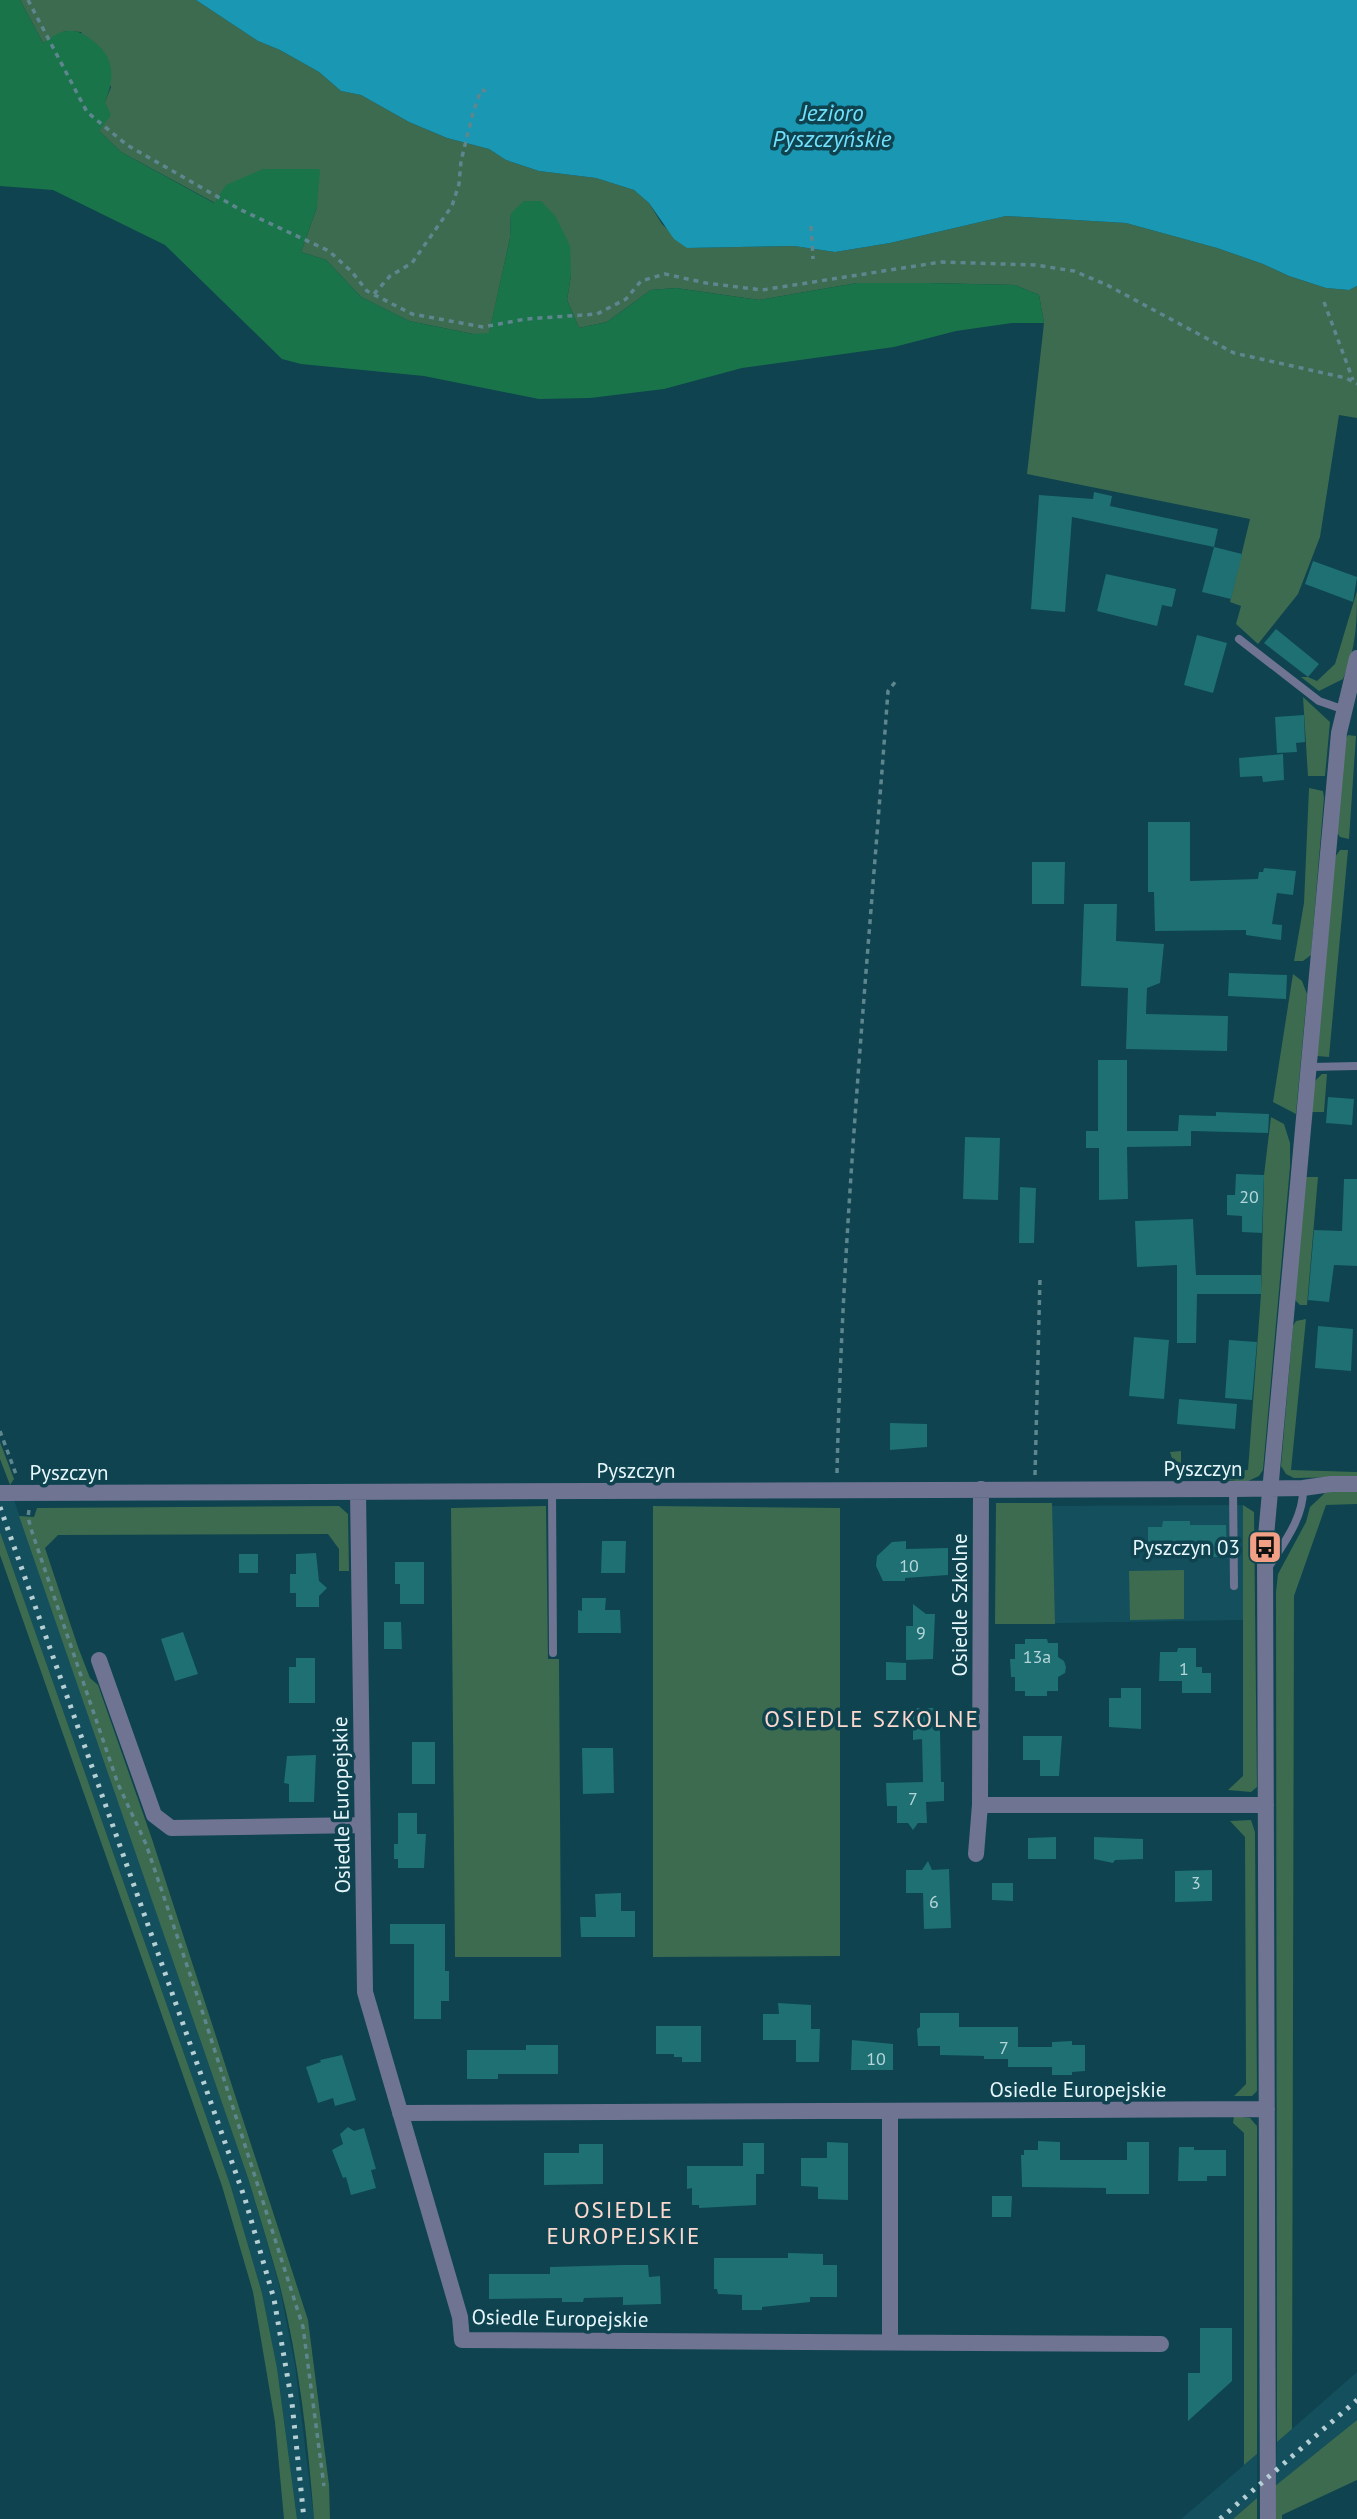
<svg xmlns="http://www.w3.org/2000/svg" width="1357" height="2519" font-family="'PT Sans',sans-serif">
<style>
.built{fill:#144f5d}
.green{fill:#3c6b50}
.forest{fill:#1a744a}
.water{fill:#1a97b2}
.building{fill:#1e7072}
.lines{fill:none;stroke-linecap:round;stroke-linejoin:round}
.path{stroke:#5e868f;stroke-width:3.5;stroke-dasharray:5 5;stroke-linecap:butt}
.service{stroke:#6f7493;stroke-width:8}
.minor{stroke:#6f7493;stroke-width:16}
.rail{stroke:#b5cfd5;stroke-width:5;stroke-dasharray:3.5 7;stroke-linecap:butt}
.labels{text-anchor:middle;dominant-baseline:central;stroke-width:7;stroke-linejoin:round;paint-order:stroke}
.number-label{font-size:18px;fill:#b4d5da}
.street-label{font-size:21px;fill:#e6f7fc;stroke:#0e434f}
.poi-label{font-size:21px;fill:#e6f7fc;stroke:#0e434f;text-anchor:end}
.water-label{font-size:23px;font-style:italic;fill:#70e0fd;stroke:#0e434f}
.neighbourhood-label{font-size:23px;letter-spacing:2px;fill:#fbd9cf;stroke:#0e434f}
</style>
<rect width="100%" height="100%" fill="#0e434f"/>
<path class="built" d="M14,1500L248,2178L265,2235L280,2289L295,2365L314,2519H297L277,2368L262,2293L231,2187L0,1532V1501Z
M1243,1505L1244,1620L996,1624L997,1506Z
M1357,2372V2420L1275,2486L1277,2442Z
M1257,2454V2498L1233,2519H1181Z"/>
<path class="green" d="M20,0H196L258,41L280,50L319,72L341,91L361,95L409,122L447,138L489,149L506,160L539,171L596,178L634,190L649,203L662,224L687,248L794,246L835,252L890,243L1006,216L1126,223L1217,248L1263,264L1289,276L1326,288L1349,290L1357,286V418L1339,415L1320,537L1298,594L1258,644L1236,624L1241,606L1230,602L1250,519L1027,474L1044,323L1039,295L1015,285L927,283H857L759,300L676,288L651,290L607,322L579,328L567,300L571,275L511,213L510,238L489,334H473L409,321L361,297L326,260L301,252L317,207L285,171L263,169L215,203L121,152L99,131L105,102L111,87L81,32L65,31L43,43Z
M1357,591C1357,625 1356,648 1343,679L1319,691L1301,677H1308L1317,681L1335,664Z
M1303,697L1330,722L1325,776H1308Z
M1348,735L1356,736L1349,839L1340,837L1336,831L1345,740Z
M1309,788L1323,791L1324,798L1311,955L1303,961H1294L1304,903Z
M1340,850H1348L1329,1057L1317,1056L1335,857Z
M1293,974L1302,981L1307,994L1296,1114L1273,1102Z
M1322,1074H1327L1324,1112H1311L1314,1082Z
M1271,1117L1284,1124L1290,1143V1167L1263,1470L1259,1476L1246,1482L1177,1475L1170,1452L1181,1451V1465L1187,1472L1248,1470L1261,1294L1264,1175Z
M1305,1177H1318L1307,1305H1300L1295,1300Z
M1306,1319L1291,1470L1357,1472V1477L1294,1478L1286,1474L1281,1466L1293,1326L1296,1321Z
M0,1442L14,1479L10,1485L0,1459Z
M1334,1491H1357V1504L1326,1505L1294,1596L1292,2429L1277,2442L1276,1592L1278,1574L1306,1522L1310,1507L1325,1493Z
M996,1503H1052L1055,1624H995Z
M1243,1505L1254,1512L1257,1787L1251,1792L1228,1790L1243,1776Z
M339,1506L348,1514L349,1571H339V1549L328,1534L58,1535L45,1548L78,1647L90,1678L98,1685L152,1839L308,2320L329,2485L330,2519H314C308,2442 299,2361 280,2286C270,2250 259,2214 248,2178L19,1516L34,1517L37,1508Z
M546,1506L548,1659H559L561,1957H455L451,1508Z
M653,1506L840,1508V1956L653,1957Z
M0,1532L231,2187L262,2293L277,2368L297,2519H284L275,2422L253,2292L222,2186L0,1555Z
M1184,1570V1619L1130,1620L1129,1571Z
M1251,1820L1255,1832L1257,2091L1252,2096H1234L1246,2084L1245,1837L1230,1821Z
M1234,2116L1250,2118L1257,2126V2454L1244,2465V2133L1233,2123Z
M1357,2420V2480L1282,2515V2519H1276L1275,2486Z
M1257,2498V2519H1233Z"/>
<path class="forest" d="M0,0H20L43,43C50,39 59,31 67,31C77,30 84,34 92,40C115,56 115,78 105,102L111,115L99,131L121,152L214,203L226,185L263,169H320L317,207L301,252L326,260L361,297L409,321L473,334L489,333L510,238L511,213L524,201H541L556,217L570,246L571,275L567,300L579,328L607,322L651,290L676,288L759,300L857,283H927L1015,285L1039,295L1044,323H1012L956,331L894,347L742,368L664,389L590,398L539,399L424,376L301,364L282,359L165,245L53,190L0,186Z"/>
<path class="water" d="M196,0H1357V286L1349,290L1326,288L1289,276L1263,264L1217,248L1126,223L1006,216L890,243L835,252L794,246L687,248L674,239L649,203L634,190L596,178L539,171L506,160L489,149L447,138L409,122L361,95L341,91L319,72L280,50L258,41Z"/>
<path class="building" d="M1094,492L1112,496L1110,506L1218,529L1214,547L1072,517L1065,612L1031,609L1039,495L1093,499Z
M1214,547L1242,554L1231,599L1202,592Z
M1313,561L1357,577L1353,602L1305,584Z
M1106,574L1176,589L1172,607L1162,605L1157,626L1097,611Z
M1276,629L1319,664L1308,677L1264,643Z
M1197,635L1227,643L1213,693L1184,685Z
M1304,715L1305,742L1296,743L1297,752L1277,753L1275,717Z
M1283,754L1284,780L1263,782L1262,776L1240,777L1239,758Z
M1148,822H1190V881L1258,879L1259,872H1263L1264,868L1296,871L1293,895L1277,893L1272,924L1282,925L1281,940L1246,935V930L1155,931L1154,892H1148Z
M1032,862H1065L1064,904H1032Z
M1084,904H1117L1116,941L1164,944L1160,983L1147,988L1146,1014L1228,1016L1227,1051L1126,1049L1128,988L1081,986Z
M1229,973L1287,975L1286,999L1228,996Z
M1098,1060H1127V1131H1183H1178L1179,1115L1216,1116V1112L1269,1114L1268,1133L1191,1131V1146L1127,1147L1128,1199L1099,1200V1148H1086V1131H1098Z
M1328,1097L1354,1099L1352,1125L1326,1123Z
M965,1137L1000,1138L998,1200L963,1199Z
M1236,1174L1264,1175L1262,1233L1242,1232V1216L1227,1215V1195H1235Z
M1344,1179H1357V1266L1334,1265L1329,1302L1308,1300L1314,1230L1342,1231Z
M1020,1187L1036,1188L1034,1243H1019Z
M1193,1219L1196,1275H1261V1294H1197L1196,1343H1177V1265L1137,1267L1135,1221Z
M1318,1326L1353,1329L1351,1371L1315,1368Z
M1134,1337L1169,1340L1164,1399L1129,1396Z
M1229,1340L1257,1342L1252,1400L1225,1398Z
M1179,1399L1237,1404L1235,1429L1177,1424Z
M890,1423L927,1424V1447L890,1450Z
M1163,1521H1190V1525H1226L1227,1557H1148V1527H1162Z
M602,1541H626L625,1573H601Z
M906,1541V1549L948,1548V1575L905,1578V1581H883L876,1566L877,1556L892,1542Z
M316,1553L319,1581L327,1588L319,1596V1607H296V1593H290V1574H296V1554Z
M239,1554H258V1573H239Z
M395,1562H424V1604H400V1584H395Z
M582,1598H606L605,1610H620L621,1633H578V1610L582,1611Z
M913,1604L926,1614H935L933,1659L906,1660V1626H913Z
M384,1622H401L402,1649H384Z
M183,1632L198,1674L175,1681L161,1639Z
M1025,1639H1047L1048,1643H1058V1657L1064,1661L1066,1667L1065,1673L1058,1677V1691H1047V1696H1025V1691H1015V1677H1011L1010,1659H1015V1644H1025Z
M1178,1648H1196V1667H1202V1673H1211V1693H1182V1681H1159L1160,1652H1177Z
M296,1658H315V1703H289V1667H296Z
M886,1662L906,1663V1680H886Z
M1121,1688H1141V1729L1109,1727V1698H1121Z
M913,1708H935V1731L940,1730L941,1782H944V1801L926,1802L927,1823H918L913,1830L908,1823H897V1806H887L886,1783L923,1782L922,1739L913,1740Z
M1023,1736H1062L1059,1776H1040V1760H1023Z
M412,1742H435V1784H412Z
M582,1748H613L614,1793L583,1794Z
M316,1755L314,1802H289V1784L284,1783L287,1756Z
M398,1813H417V1834H426L424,1868H398V1859H394V1844H398Z
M1056,1837V1859H1028V1838Z
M1094,1837L1143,1839V1859L1115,1860L1113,1863L1094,1859Z
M928,1861L932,1870L949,1869L951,1928L924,1929L923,1893H906V1870H922Z
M1212,1870V1901L1175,1902V1871Z
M992,1883H1013V1901L992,1900Z
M621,1893V1911H635V1937H581L580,1917H596L595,1894Z
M390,1924H445V1971H449V2001H441V2019H414V1944H390Z
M778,2003L811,2005V2029H820L819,2062H796V2040H763V2014H779Z
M920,2013H959V2027H1018V2047H1052V2042L1072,2041V2045H1085V2071L1072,2072V2075H1052V2067H1008V2059H984V2056L940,2055V2046H918L917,2029L920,2027Z
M656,2026H701V2062H682V2057H674V2054H656Z
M852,2040L893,2044V2070H851Z
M526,2045H558V2074H498V2079H467V2050H526Z
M342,2055L356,2100L335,2106L333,2098L318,2103L306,2067L321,2062L320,2060Z
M348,2127L354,2131L364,2128L376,2169L371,2170L376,2188L351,2195L346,2177L343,2178L332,2150L343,2144L340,2134Z
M1038,2141L1060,2142V2160H1127V2142H1149V2194H1106V2188L1022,2187L1021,2155H1024V2150H1038Z
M827,2142L848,2143V2200L818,2199V2187L801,2186V2158H827Z
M743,2143H764V2174H756V2205L699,2208V2205H692V2188L687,2189V2166H743Z
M579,2144H603V2184L544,2185V2153H579Z
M1179,2147H1194V2150H1226V2176H1207V2181H1178Z
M992,2196H1012L1011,2217H992Z
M788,2253L823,2254V2265H837V2297H810V2302L762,2307V2310H742V2295L718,2294L717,2289H714V2258H788Z
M622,2265H648L649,2277L660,2276L661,2304L623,2305V2297L584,2298L583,2302H562V2298L489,2299V2274H550V2267Z
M1200,2328H1232V2381L1188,2421V2373H1200Z"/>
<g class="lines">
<path class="path" d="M28,0L87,112L127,145L239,209L329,251L352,272L367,291L412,314L483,327L526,319L597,314L626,299L641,281L665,274L706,283L762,290L941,262L1035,265L1074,271L1107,285L1234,353L1346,378L1357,384
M811,226L813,259
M374,294L390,276L412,263L452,206L459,184L461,161L473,113L481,90L486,91
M1324,302L1353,380
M0,1431L17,1477
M837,1473C843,1211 869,951 888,691L896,681
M1035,1475L1040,1278
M29,1510L28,1517L31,1529L118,1784L146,1844L198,1998L303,2327L324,2486"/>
<path class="service" d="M1239,639L1319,701L1345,710
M1309,1067L1357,1066
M1233,1489L1234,1586
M552,1491L553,1653
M1268,1568C1283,1544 1304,1518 1303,1488"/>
<path class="minor" d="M358,1492L365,1992L460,2317L462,2340L1161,2344
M0,1493L1233,1489L1303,1488L1331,1484H1357
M99,1660L154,1815L171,1828L362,1825
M980,1805H1266
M976,1854L980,1805L981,1489
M400,2113L1267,2109
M890,2342V2112
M1268,2519L1265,1547L1339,733L1357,658"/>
<path class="rail" d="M0,1507L245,2199L274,2299L292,2403L304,2519
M1220,2519L1357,2400"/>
</g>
<defs>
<g id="bus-square" transform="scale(1.75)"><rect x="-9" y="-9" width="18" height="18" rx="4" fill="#f39f85" stroke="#0e434f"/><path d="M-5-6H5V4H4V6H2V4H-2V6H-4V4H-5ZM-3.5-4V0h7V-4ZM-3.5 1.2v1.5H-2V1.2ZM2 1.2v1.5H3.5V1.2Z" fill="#111"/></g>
</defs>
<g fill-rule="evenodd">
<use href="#bus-square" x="1265" y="1547"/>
</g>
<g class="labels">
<g class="number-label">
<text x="1249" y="1196">20</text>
<text x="909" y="1565">10</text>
<text x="921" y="1632">9</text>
<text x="1037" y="1656">13a</text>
<text x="1184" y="1668">1</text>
<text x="913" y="1798">7</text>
<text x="1196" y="1882">3</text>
<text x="934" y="1901">6</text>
<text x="1004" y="2047">7</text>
<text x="876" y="2058">10</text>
</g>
<g class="street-label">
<text x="1203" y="1468">Pyszczyn</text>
<text x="636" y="1470">Pyszczyn</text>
<text x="69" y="1472">Pyszczyn</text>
<text transform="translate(959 1605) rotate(-90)">Osiedle Szkolne</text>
<text transform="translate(341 1805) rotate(-91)">Osiedle Europejskie</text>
<text x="1078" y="2089">Osiedle Europejskie</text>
<text transform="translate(560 2318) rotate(1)">Osiedle Europejskie</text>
</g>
<g class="poi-label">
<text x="1240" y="1547">Pyszczyn 03</text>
</g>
<g class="water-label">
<text x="832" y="112">Jezioro<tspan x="832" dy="26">Pyszczyńskie</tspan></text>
</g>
<g class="neighbourhood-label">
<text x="872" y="1718">OSIEDLE SZKOLNE</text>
<text x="624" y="2209">OSIEDLE<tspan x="624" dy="26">EUROPEJSKIE</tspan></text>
</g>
</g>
</svg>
